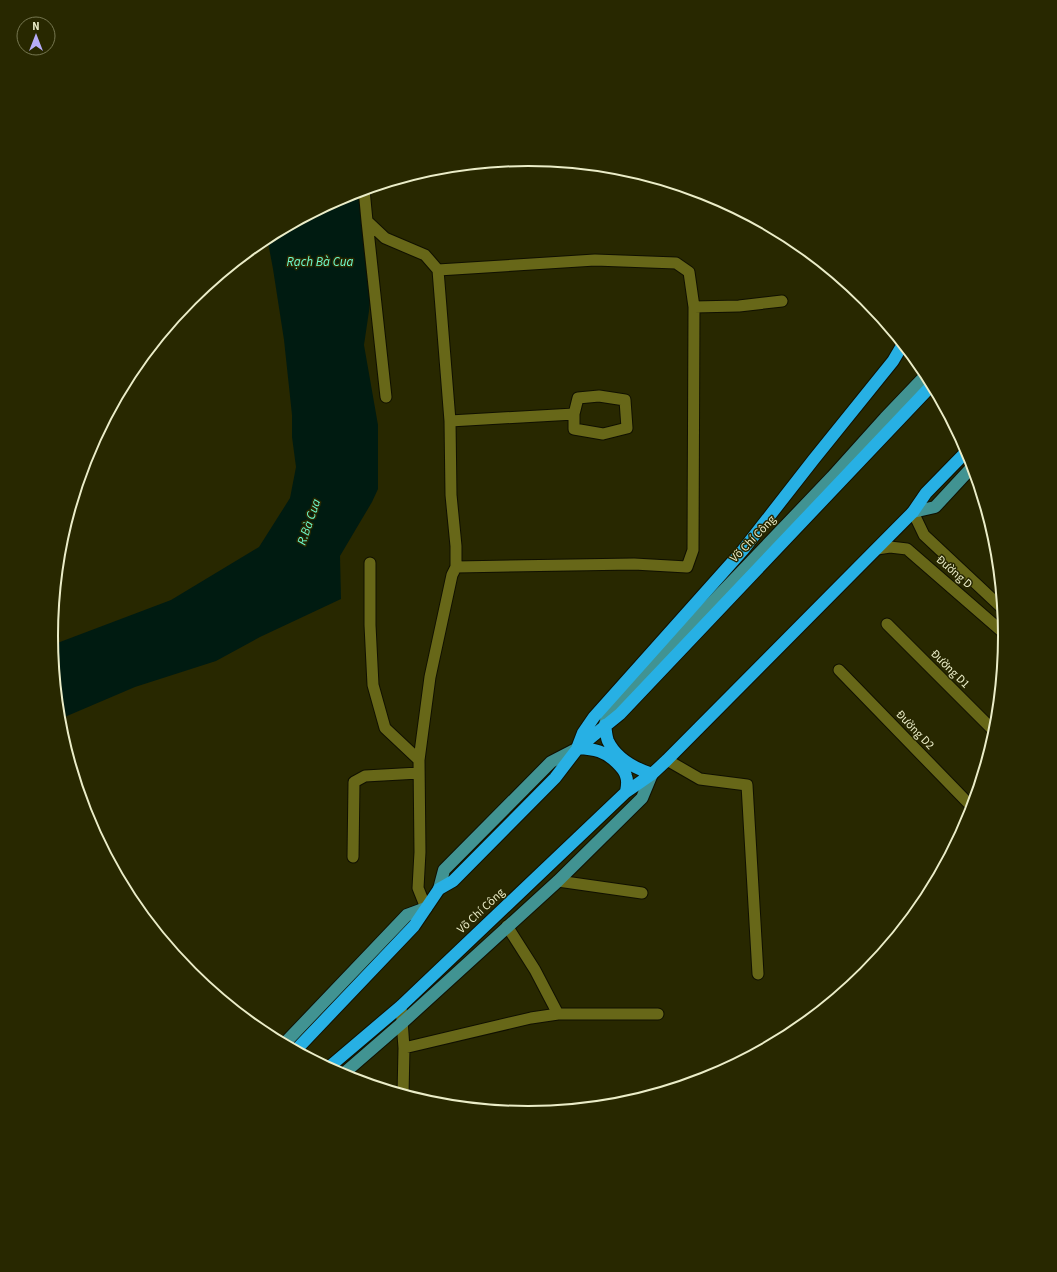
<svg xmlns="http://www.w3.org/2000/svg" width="1057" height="1272" font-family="'Source Sans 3',sans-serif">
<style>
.water{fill:#001b11}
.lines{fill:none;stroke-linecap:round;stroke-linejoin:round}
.minor-casing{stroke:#101000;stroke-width:13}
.major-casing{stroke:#101000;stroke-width:14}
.highway-casing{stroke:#101000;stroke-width:14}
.minor{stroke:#676718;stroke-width:11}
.major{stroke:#419392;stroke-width:12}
.highway{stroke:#27b0e4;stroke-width:12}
.labels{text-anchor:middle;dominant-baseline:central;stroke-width:3;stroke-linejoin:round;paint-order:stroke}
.street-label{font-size:12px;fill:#ebedc8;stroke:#282800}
.water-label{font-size:13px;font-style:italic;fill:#6dfcd0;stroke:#282800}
.rim{fill:none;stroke:#ebedc8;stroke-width:2}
</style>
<rect width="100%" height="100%" fill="#282800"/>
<path class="water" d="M360,190L371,288L369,311L364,345L378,425V489L372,502L340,556L341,599L260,637L216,661L135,687L67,716L59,721L52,645L171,600L259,547L290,498L296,467L292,437V415L284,340L273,269L267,237L346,195Z"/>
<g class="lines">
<g class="minor-casing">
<path id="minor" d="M364,189L367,221L385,238L425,255L438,270L450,421L451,495L456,546V567L452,575L430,677L419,760L420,852L418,888L426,908
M367,221L386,397
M438,270L595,260L676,263L689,272L694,307L693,550L687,567L634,564L456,567
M694,307L739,306L782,301
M599,396L625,400L627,428L603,434L574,429V414L578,398Z
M450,421L574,414
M913,512L924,535L1003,609
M877,549L890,547L907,549L1006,635
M370,563V625L373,685L385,728L419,760
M887,624L996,733
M839,670L973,808
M667,760L700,779L747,785L758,974
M353,857L354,782L365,776L419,773
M558,881L642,893
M507,926L535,970L558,1014
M401,1006L404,1048L403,1095
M404,1048L531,1018L558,1014H658"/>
</g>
<g class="major-casing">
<path id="major" d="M913,512L935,507L973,466
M605,725L607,716L614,705L832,477L885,418L927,374
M439,889L444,870L551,762L578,748
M284,1044L407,915L426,908
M342,1075L402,1023L558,881L642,798L652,774"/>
</g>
<g class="highway-casing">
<path id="highway" d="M605,725C606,730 606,736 608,741C616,758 634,768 652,774
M578,746L583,733L594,717L743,550L814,459L893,361L903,344
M578,748C595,749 605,751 617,763C621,767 625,771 626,776C628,781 627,787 626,792
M296,1050L414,926L439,889L453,881L555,778L578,748L620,714L933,384
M328,1068L401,1006L626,792L652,774L667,760L913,512L926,493L968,450"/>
</g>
<use href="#minor" class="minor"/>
<use href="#major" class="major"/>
<use href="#highway" class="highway"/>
</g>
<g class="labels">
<g class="street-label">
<text transform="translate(753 539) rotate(-46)">Võ Chí Công</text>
<text transform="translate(954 572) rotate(41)">Đường D</text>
<text transform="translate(950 669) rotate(45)">Đường D1</text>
<text transform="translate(915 730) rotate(46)">Đường D2</text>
<text transform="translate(481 911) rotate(-43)">Võ Chí Công</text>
</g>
<g class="water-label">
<text x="320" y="262">Rạch Bà Cua</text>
<text transform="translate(309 522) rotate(-71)">R.Bà Cua</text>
</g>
</g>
<path d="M0 0H1057V1272H0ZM58 636a470 470 0 1 1 940 0a470 470 0 1 1-940 0Z" fill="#282800" fill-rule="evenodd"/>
<path class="rim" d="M58 636a470 470 0 1 1 940 0a470 470 0 1 1-940 0Z"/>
<g transform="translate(36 36)"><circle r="19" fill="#282800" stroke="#767750"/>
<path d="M0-3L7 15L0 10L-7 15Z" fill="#b6acf8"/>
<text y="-6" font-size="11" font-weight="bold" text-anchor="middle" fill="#ebedc8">N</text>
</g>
</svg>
